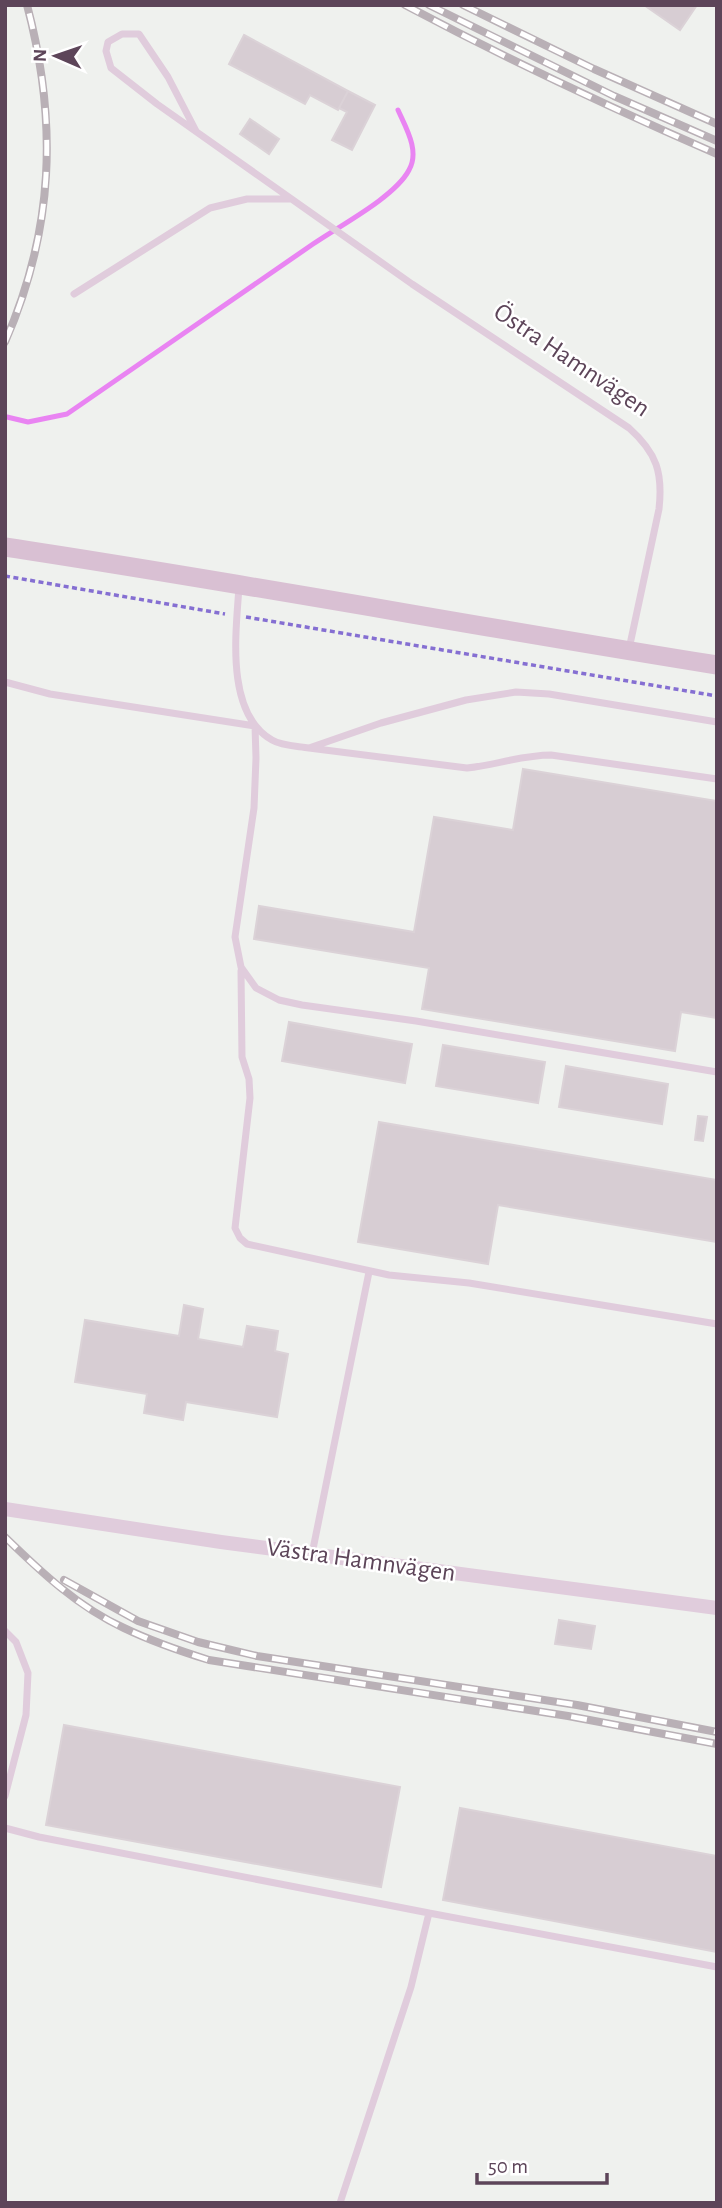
<svg xmlns="http://www.w3.org/2000/svg" width="722" height="2208" font-family="'Alegreya Sans',sans-serif">
<style>
.lines{fill:none;stroke-linecap:round;stroke-linejoin:round}
.stream{stroke:#e984f2;stroke-width:5}
.building{fill:#d7cdd3;stroke:#dbd2d7;stroke-width:2}
.path{stroke:#856fd2;stroke-width:3.5;stroke-dasharray:5 3.5;stroke-linecap:butt}
.lane{stroke:#e0ccdc;stroke-width:7}
.street{stroke:#e0ccdc;stroke-width:14}
.secondary{stroke:#d9c0d3;stroke-width:19}
.rail-casing{stroke:#b9b0b6;stroke-width:8}
.rail{stroke:#fff;stroke-width:5;stroke-dasharray:16;stroke-linecap:butt}
.labels{text-anchor:middle;dominant-baseline:central;stroke-width:5;stroke-linejoin:round;paint-order:stroke}
.street-label{font-size:26px;fill:#5d4559;stroke:#fff}
</style>
<rect width="100%" height="100%" fill="#eff1ee"/>
<g class="lines">
<path class="stream" d="M7,417L28,422L67,414C149,357 231,301 313,244C339,226 395,197 409,170C420,151 406,128 398,110"/>
</g>
<path class="building" d="M644,5H697L680,30Z
M244,35L348,91L338,110L310,95L305,104L229,64Z
M348,91L375,105L352,150L332,140L347,112L339,108Z
M250,119L279,139L269,154L240,134Z
M523,769L717,801V1018L681,1012L675,1051L422,1009L429,968L254,939L259,906L414,932L434,817L513,830Z
M289,1022L412,1044L405,1083L282,1061Z
M443,1045L545,1062L538,1103L436,1086Z
M566,1066L668,1084L662,1124L559,1107Z
M698,1116L707,1117L703,1141L695,1140Z
M379,1122L717,1180V1242L498,1205L488,1264L358,1242Z
M184,1305L203,1309L198,1339L243,1347L247,1326L278,1331L275,1351L288,1354L277,1417L186,1402L183,1420L144,1413L147,1394L75,1382L85,1320L179,1336Z
M559,1620L595,1626L591,1649L555,1644Z
M64,1725L400,1787L381,1887L46,1825Z
M460,1808L717,1856V1952L443,1900Z"/>
<g class="lines">
<path class="path" d="M5,576L225,614
M246,617L717,696"/>
<path class="lane" d="M196,131L168,77L139,34H122L108,42L106,51L111,68L157,104L412,284L629,428C657,453 663,473 659,509L629,649
M74,294L210,208L247,199H291
M239,587C236,632 225,713 272,740C282,746 297,746 309,748L467,768C496,765 522,755 551,755L717,779
M5,682L50,694L255,726L256,758L254,808L235,937L241,967L256,988L279,1000L302,1005L416,1021L717,1072
M309,748L381,723L466,700L516,692L549,694L717,722
M241,971L242,1057L249,1079L250,1098L235,1228L240,1238L247,1244L389,1275L469,1283L717,1324
M312,1554L369,1272
M5,1631L16,1642L28,1673L26,1715L5,1796
M5,1828L39,1837L429,1913L411,1987L340,2203
M429,1913L717,1967"/>
<path class="street" d="M5,1509L221,1542L717,1608"/>
<path class="secondary" d="M5,547C243,583 479,627 717,665"/>
<g class="rail-casing">
<path id="rail" d="M405,5C507,59 611,108 717,154
M429,5L614,96L717,141
M463,5L594,69L717,124
M5,342C54,230 58,122 27,5
M5,1537C41,1572 78,1607 124,1628C151,1641 180,1651 209,1660L568,1716L717,1744
M64,1580L138,1621L198,1642L257,1656L577,1705L717,1732"/>
</g>
<use href="#rail" class="rail"/>
</g>
<g class="labels">
<g class="street-label">
<text transform="translate(572 360) rotate(34)">Östra Hamnvägen</text>
<text transform="translate(361 1560) rotate(8)">Västra Hamnvägen</text>
</g>
</g>
<rect width="722" height="2208" fill="none" stroke="#5d4559" stroke-width="14"/>
<g transform="translate(56 56) rotate(272)" stroke="#ffffff" stroke-width="5" paint-order="stroke">
<path d="M0-5L12 26L0 18L-12 26Z" fill="#5d4559"/>
<text y="-10" font-size="19" font-weight="bold" text-anchor="middle" fill="#5d4559">N</text>
</g>
<path d="M477 2173v10h130v-10" fill="none" stroke="#5d4559" stroke-width="3.5"/>
<text x="488" y="2173" font-size="21" fill="#5d4559" stroke="#ffffff" stroke-width="5" paint-order="stroke">50 m</text>
</svg>
